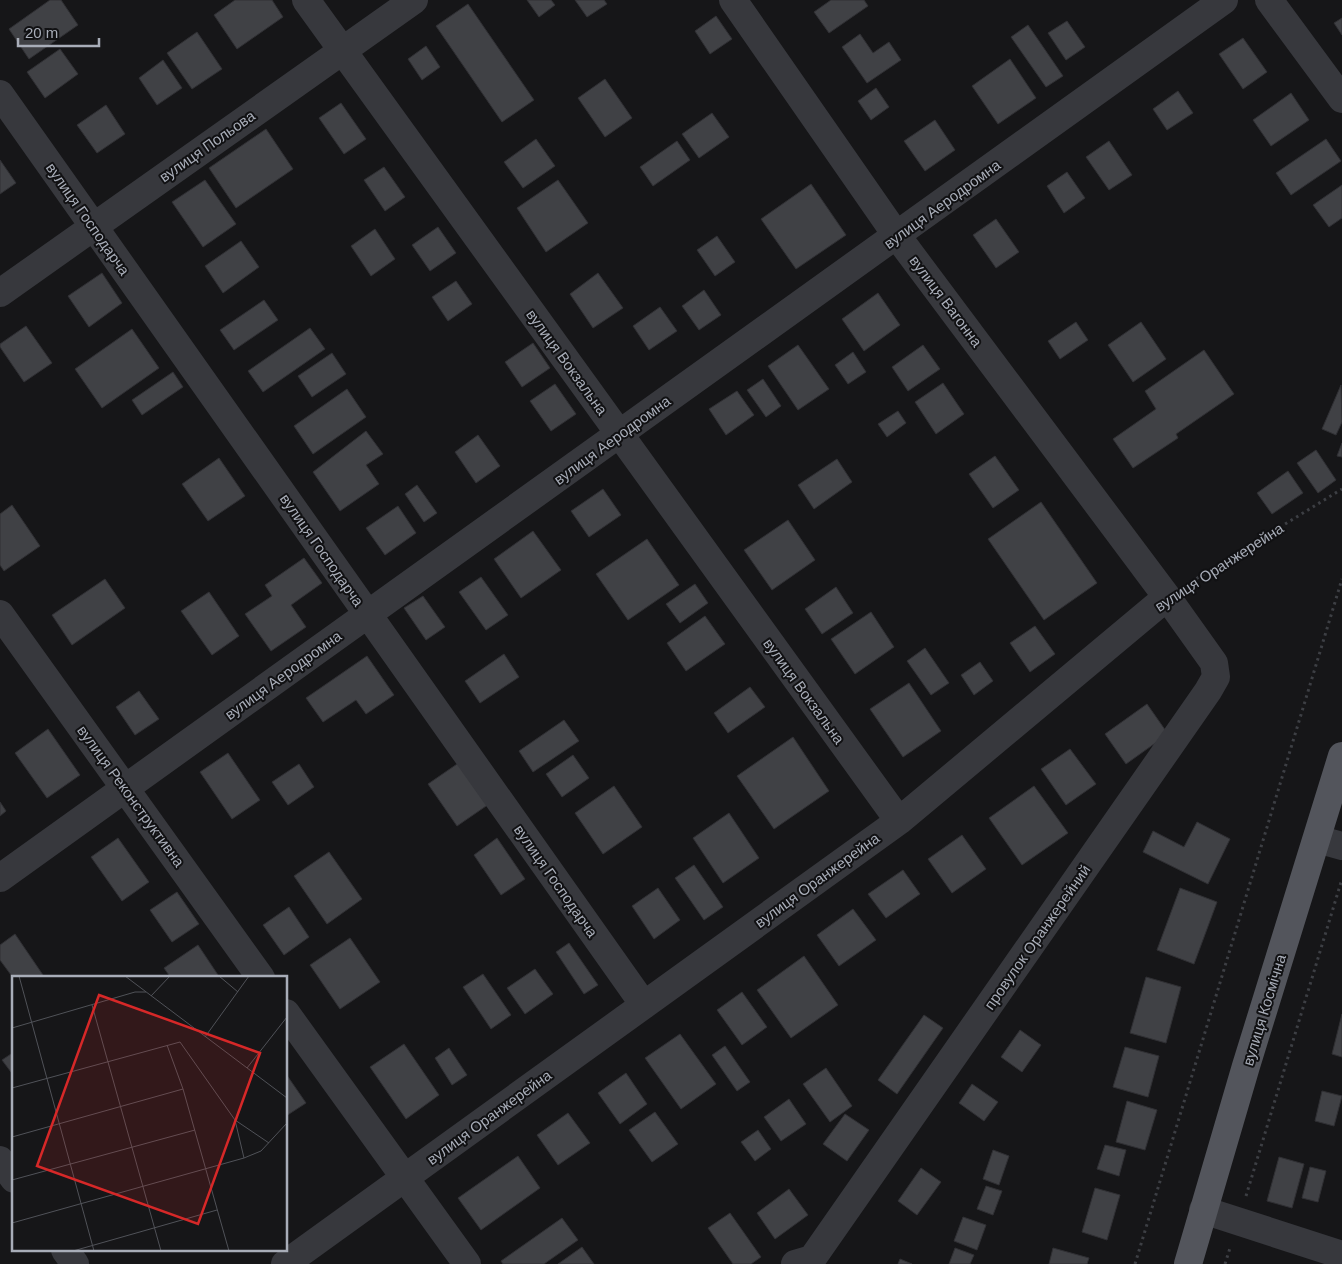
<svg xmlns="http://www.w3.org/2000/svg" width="1342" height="1264" font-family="Helvetica,sans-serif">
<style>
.building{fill:#404145;stroke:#303034}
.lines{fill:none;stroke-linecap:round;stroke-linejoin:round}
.path{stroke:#3d3f44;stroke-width:3;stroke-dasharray:2.5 4;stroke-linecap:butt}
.minor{stroke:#37383d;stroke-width:28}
.major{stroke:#53555c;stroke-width:28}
.labels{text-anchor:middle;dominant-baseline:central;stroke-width:4;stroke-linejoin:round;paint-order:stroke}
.street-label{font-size:15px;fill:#a8adb8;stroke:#111113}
.inset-road{fill:none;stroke:#505258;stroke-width:1}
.view{fill:#d62828;fill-opacity:0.15;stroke:#d62828;stroke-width:2.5}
.inset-edge{fill:none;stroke:#a8adb8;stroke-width:2.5}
</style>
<rect width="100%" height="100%" fill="#161618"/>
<path class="building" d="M50,0H61L78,25L29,59L9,29Z
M235,0H272L283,17L237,49L214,15Z
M527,0H551L555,5L539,17Z
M575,0H604L607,4L587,17Z
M831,0H864L868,6L829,33L814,12Z
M468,4L534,100L502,122L436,26Z
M716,16L732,39L710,54L695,31Z
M1342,18V35L1334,23Z
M1067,21L1085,47L1066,60L1048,33Z
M1028,25L1063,76L1046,87L1011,37Z
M197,32L222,69L192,89L167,53Z
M860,34L873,53L889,42L901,60L867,83L842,47Z
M1243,38L1267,72L1243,89L1219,54Z
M426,46L440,67L422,80L408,59Z
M60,49L78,74L45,98L27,72Z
M1010,59L1036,98L998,124L972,86Z
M163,60L182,88L157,105L139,78Z
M605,79L632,118L605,137L578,98Z
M876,88L889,107L871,120L858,101Z
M1178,91L1193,113L1167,130L1153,109Z
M1291,93L1309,120L1271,146L1253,120Z
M341,103L366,139L344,154L319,118Z
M106,105L125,134L97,153L77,125Z
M712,113L729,137L699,158L682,134Z
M935,120L955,150L925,171L904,141Z
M266,129L293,169L236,208L209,168Z
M536,139L555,166L523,188L504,162Z
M1326,139L1341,161L1291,195L1276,173Z
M677,141L690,160L653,186L640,167Z
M1109,141L1132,175L1109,190L1086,157Z
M0,160L16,183L0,194Z
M384,167L405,197L385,211L364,180Z
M1067,172L1085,198L1064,213L1047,186Z
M205,180L236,224L203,247L172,202Z
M558,180L588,223L546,252L517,208Z
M811,184L846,235L796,269L761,219Z
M1342,185V218L1329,227L1313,205Z
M996,219L1019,252L996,268L973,235Z
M438,227L456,253L430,271L412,245Z
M375,229L395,259L371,276L351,246Z
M717,236L735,262L715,276L697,250Z
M241,241L259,267L223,293L205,266Z
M102,273L122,303L89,327L68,296Z
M598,273L623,308L593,328L570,294Z
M456,281L472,304L448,321L432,297Z
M704,290L721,315L699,330L682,306Z
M878,293L900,325L864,351L842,319Z
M264,300L278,320L234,350L220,330Z
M660,307L677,331L649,350L633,326Z
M1076,322L1088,340L1060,359L1048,341Z
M1141,322L1166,359L1133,382L1108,345Z
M26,326L52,363L24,382L0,347V344Z
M310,328L325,349L263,392L248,371Z
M132,329L159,368L102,408L75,369Z
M533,343L550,368L522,387L505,362Z
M798,345L829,389L798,410L768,366Z
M923,345L940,369L908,391L892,367Z
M1204,350L1234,394L1176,434L1178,438L1133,468L1113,439L1156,409L1145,391Z
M853,352L866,372L848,384L835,365Z
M332,353L346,374L312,397L298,376Z
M173,372L183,387L142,415L132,400Z
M763,379L781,406L766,417L747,390Z
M943,383L964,414L936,434L915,402Z
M555,384L576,414L551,431L530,401Z
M1341,385L1342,422L1336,435L1322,429Z
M347,389L366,417L313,454L294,426Z
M737,391L754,415L726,435L709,409Z
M898,411L906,423L887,437L878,424Z
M366,431L383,454L366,465L379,484L340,511L313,472Z
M478,435L500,466L476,483L455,452Z
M1342,443V457L1337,456Z
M1316,450L1336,480L1318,493L1297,463Z
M995,456L1019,490L993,508L969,474Z
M219,458L245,496L208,521L182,484Z
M837,459L852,482L814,509L798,485Z
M1288,471L1303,493L1272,514L1257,493Z
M417,485L437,513L424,522L405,494Z
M603,489L621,515L589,537L571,511Z
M1041,502L1097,583L1044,620L988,539Z
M12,505L40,546L4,571L0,565V514Z
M398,506L416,533L385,555L366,528Z
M788,520L815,560L772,590L744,550Z
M533,531L561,570L521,598L494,559Z
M647,539L679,585L628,620L596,574Z
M304,558L322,583L291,605L306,627L271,651L245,614L272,596L265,585Z
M481,577L508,615L486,630L459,592Z
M105,579L125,608L72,645L52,615Z
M695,584L708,603L680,623L666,604Z
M836,587L853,613L822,634L805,609Z
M209,592L239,636L212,655L181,611Z
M423,596L445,627L426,640L404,608Z
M871,612L894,647L855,674L831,639Z
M705,616L725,644L686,671L667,643Z
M1035,626L1055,654L1030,672L1010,643Z
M925,648L949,683L931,695L907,661Z
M504,654L519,677L480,703L465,681Z
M367,656L394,695L366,714L356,700L323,722L306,698Z
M980,662L993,681L974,695L961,675Z
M909,683L941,731L903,757L870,709Z
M750,687L765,707L728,733L714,713Z
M139,691L159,719L135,735L116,707Z
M1147,704L1168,734L1126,764L1105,734Z
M564,720L579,741L533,772L519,751Z
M48,729L80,775L47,798L15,753Z
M793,737L829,791L774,829L737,776Z
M1070,749L1096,784L1066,805L1041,769Z
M228,753L260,800L232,819L200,772Z
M573,755L589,778L562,797L546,774Z
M460,762L489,804L457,826L428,784Z
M299,764L314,787L288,805L272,782Z
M614,786L642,827L603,854L575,813Z
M1034,786L1068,833L1022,865L989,818Z
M0,802L6,811L0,816Z
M729,813L759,858L723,883L693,838Z
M1197,822L1230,839L1208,884L1143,852L1153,831L1184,847Z
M962,835L986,869L952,893L928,859Z
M118,838L149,882L122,901L91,857Z
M497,838L525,879L501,895L474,855Z
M329,852L362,899L327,924L294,876Z
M694,865L723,907L704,920L675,878Z
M903,870L920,894L886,918L868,894Z
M658,888L680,920L654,939L632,906Z
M1180,888L1217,902L1194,964L1157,950Z
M177,892L199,924L172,942L150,910Z
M289,907L309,937L284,955L263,925Z
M853,909L876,940L839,966L817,935Z
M15,934L45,978H14V979L0,960V945Z
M350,938L380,982L340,1009L310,965Z
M569,943L598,985L584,994L556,952Z
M198,945L220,978H171L164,968Z
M804,956L838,1005L791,1038L757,990Z
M535,969L553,994L525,1014L507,988Z
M483,974L511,1015L491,1029L463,987Z
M1146,977L1181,987L1166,1043L1130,1033Z
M742,992L767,1027L742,1045L717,1010Z
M1342,1014V1057L1332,1054Z
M924,1015L943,1028L897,1094L878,1080Z
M1020,1030L1041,1045L1022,1072L1001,1057Z
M680,1034L716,1084L681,1109L645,1058Z
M404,1044L439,1095L406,1119L370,1067Z
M725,1046L750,1082L737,1091L712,1055Z
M1125,1047L1159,1056L1148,1097L1113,1087Z
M449,1048L467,1075L452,1085L435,1058Z
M14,1052V1076L2,1060Z
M826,1068L852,1106L830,1122L803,1084Z
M626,1073L647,1104L620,1124L598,1093Z
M286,1074L306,1103L286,1116Z
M972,1084L998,1102L984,1121L959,1103Z
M1322,1091L1342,1096L1334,1126L1315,1121Z
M789,1099L806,1124L781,1141L764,1117Z
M1127,1101L1157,1110L1145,1150L1116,1142Z
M655,1112L678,1144L652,1162L629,1130Z
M568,1113L590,1143L558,1165L537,1135Z
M845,1114L869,1130L847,1161L823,1144Z
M758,1130L771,1149L755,1161L741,1142Z
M1105,1145L1126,1150L1119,1176L1097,1169Z
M993,1150L1009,1156L999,1185L983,1179Z
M518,1156L540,1188L481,1230L458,1198Z
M1279,1157L1304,1164L1292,1208L1267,1201Z
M1310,1167L1326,1171L1318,1202L1302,1198Z
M921,1168L941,1182L917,1215L898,1201Z
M986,1186L1002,1191L993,1215L977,1209Z
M1095,1188L1120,1195L1107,1240L1082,1232Z
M789,1189L808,1215L775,1239L757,1213Z
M730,1213L761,1257L751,1264H733L708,1228Z
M963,1217L986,1225L977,1250L954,1241Z
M562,1218L578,1240L544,1264H503L501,1261Z
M582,1247L594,1264H558Z
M955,1248L974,1255L970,1264H949Z
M1053,1248L1089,1258L1087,1264H1049Z
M900,1259L912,1264H898Z"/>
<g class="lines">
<path class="path" d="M1191,582L1342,489
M1246,1196L1342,879
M1135,1264L1342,579
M1225,1264L1230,1248"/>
<path class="minor" d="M306,0L899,821
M733,0L897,236L1167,597L1214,663L1216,677L1208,691L812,1259L795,1264
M1269,0L1342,99
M0,94L644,1005
M0,293L414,0
M0,614L261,978
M1317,839L1342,846
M0,878L1224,0
M286,1013L467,1264
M0,1160L14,1179
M1203,1210L1342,1255
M65,1250L75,1264
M285,1264L899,821L1167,597"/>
<path class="major" d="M1188,1264L1246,1066L1342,756"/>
</g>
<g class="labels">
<g class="street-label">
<text transform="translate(207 146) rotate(-35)">вулиця Польова</text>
<text transform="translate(942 204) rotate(-36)">вулиця Аеродромна</text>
<text transform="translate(88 219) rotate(55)">вулиця Господарча</text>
<text transform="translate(946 301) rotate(53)">вулиця Вагонна</text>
<text transform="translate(567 362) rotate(54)">вулиця Вокзальна</text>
<text transform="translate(612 440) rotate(-36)">вулиця Аеродромна</text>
<text transform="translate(322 550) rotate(55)">вулиця Господарча</text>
<text transform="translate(1219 567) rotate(-33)">вулиця Оранжерейна</text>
<text transform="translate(283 675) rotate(-36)">вулиця Аеродромна</text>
<text transform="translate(804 691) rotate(54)">вулиця Вокзальна</text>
<text transform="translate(131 796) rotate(54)">вулиця Реконструктивна</text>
<text transform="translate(817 880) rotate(-36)">вулиця Оранжерейна</text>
<text transform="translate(556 881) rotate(55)">вулиця Господарча</text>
<text transform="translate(1037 937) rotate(-55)">провулок Оранжерейний</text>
<text transform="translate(1264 1010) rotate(-73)">вулиця Космічна</text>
<text transform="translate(489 1117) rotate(-36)">вулиця Оранжерейна</text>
</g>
</g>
<g transform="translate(12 976)">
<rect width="275" height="275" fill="#161618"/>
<path class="inset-road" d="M7,0L82,275M113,0L275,122M207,0L226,16M139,20L158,0M80,29L149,275M0,52L123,16H134M193,61L237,0M155,69L171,113L217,275M235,92L275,41M0,112L168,66L223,144L232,182M223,144L257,167M0,161L171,113M0,204L183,154M0,247L232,182L249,175L275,147M61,275L205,234"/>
<path class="view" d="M87,19L248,77L186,248L25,190Z"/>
<rect width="275" height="275" class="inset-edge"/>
</g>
<path d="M18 38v8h81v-8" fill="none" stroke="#a8adb8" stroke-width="2.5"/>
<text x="25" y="38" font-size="15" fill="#a8adb8" stroke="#111113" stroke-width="4" paint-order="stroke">20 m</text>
</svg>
